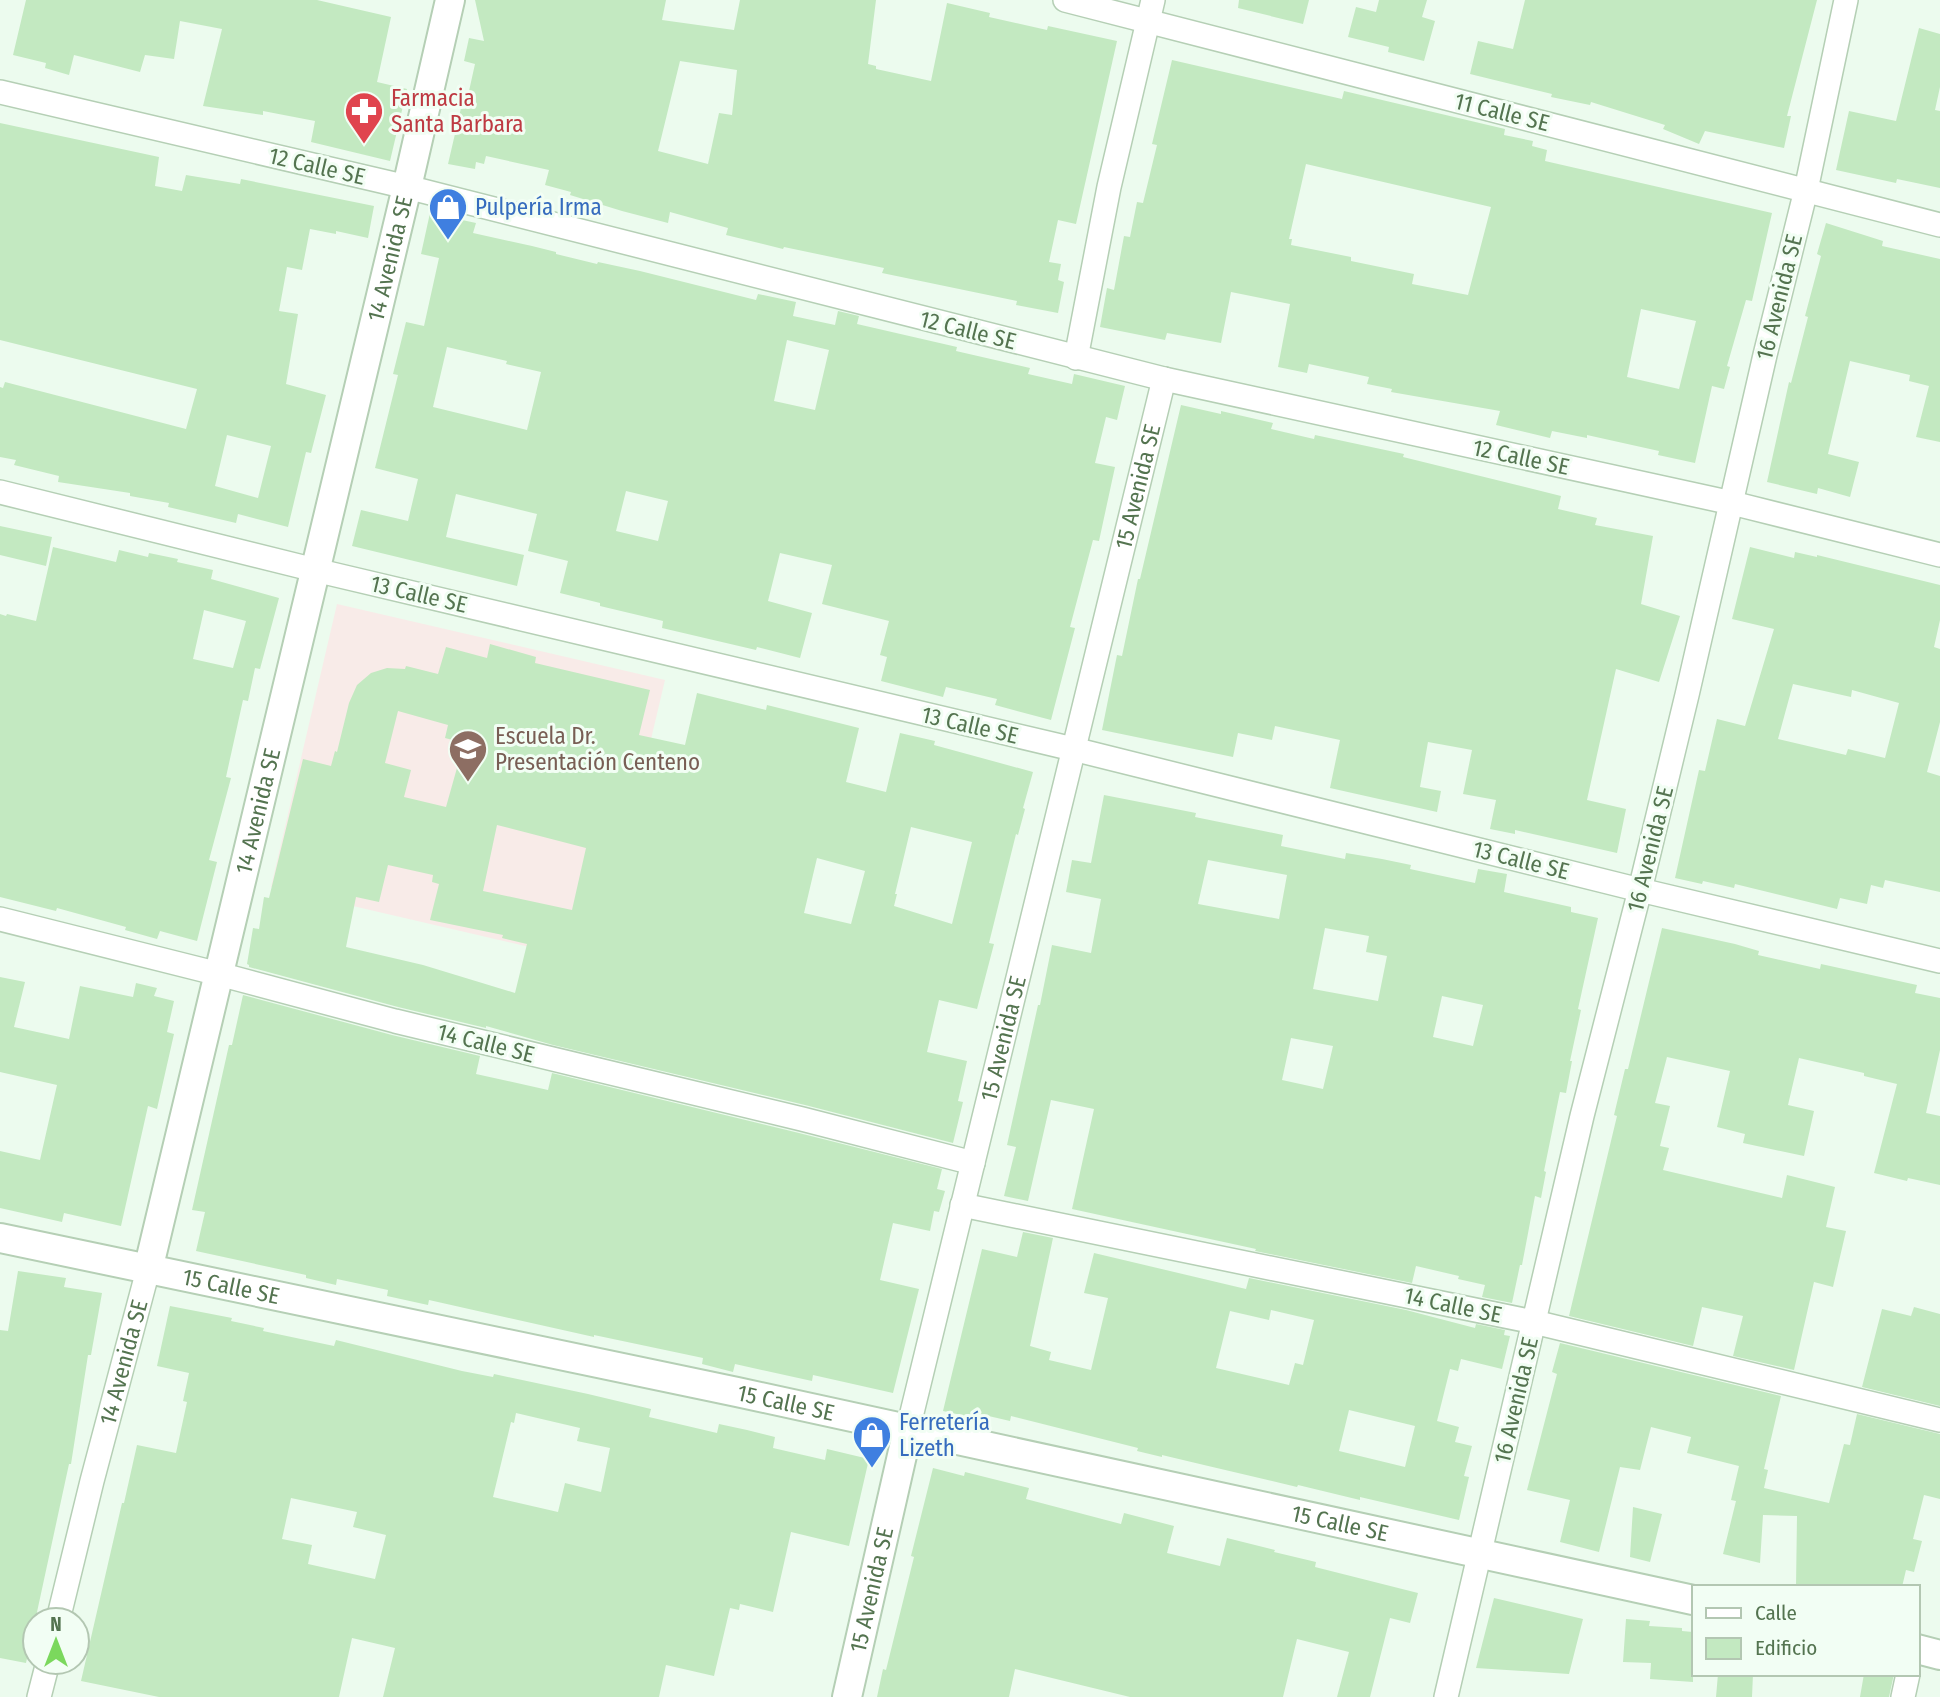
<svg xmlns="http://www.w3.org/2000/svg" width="1940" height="1697" font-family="'Fira Sans Condensed',sans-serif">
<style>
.education{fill:#f8ebe8}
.building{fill:#c3e9c1;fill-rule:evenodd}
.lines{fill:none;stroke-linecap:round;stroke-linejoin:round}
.minor-casing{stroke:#b5cfb5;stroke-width:26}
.tertiary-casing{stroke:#b5cfb5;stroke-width:32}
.minor{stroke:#fff;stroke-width:23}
.tertiary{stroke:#fff;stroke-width:28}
.labels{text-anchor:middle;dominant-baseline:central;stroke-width:6;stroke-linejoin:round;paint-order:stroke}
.health-label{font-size:23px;fill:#be3a42;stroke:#f2fef4;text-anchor:start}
.street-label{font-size:23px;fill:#547450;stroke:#f2fef4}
.shop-label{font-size:23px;fill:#366cbe;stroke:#f2fef4;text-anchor:start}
.education-label{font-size:23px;fill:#785e54;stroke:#f2fef4;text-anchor:start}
</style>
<rect width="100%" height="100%" fill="#ecfbee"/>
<path class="education" d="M337,604L665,680L598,963L271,887Z"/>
<path class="building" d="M26,0H317L391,17L377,82L407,89L390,161L311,142L315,121L263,111V115L203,106L222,29L180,21L174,59L145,55L140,72L74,55L69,75L45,68L46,63L13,55Z
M475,0H666L662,20L734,30L740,0H876L868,64L876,66V69L931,81L947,3L990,13L989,17L1047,30L1048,26L1117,41L1076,224L1058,220L1049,262L1061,264L1058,280L1064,282L1058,313L1016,305L1017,301L882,273L884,268L784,247L783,249L726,235L728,228L670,212L668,223L622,211L570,195L571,192L545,185L549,170L486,156L484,164L476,162L475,169L448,164L461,108L465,109L475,64L464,61L469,38L484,41ZM680,61L737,70L732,115L719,113L708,164L658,151Z
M1239,0H1309L1303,24L1238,8Z
M1379,0H1427L1422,17L1435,21L1424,61L1388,52L1389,47L1348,37L1356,7L1376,12Z
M1525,0H1817L1787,116H1791L1784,148L1705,131L1699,144L1663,129L1665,125L1591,102L1590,105L1551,97L1552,94L1470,74L1478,41L1513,49Z
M1919,28L1940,34V87L1935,110L1940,111V188L1897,179L1896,183L1836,170L1849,111L1896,121Z
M1172,60L1342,99L1344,91L1505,129L1504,135L1533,141L1532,146L1547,150L1545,161L1772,213L1752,301L1746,300L1727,366L1730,367L1724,389L1712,386L1695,463L1658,455L1659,451L1587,435V438L1552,431L1550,438L1496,425L1500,411L1391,392L1392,389L1367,384L1369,377L1309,364L1307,373L1278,367L1290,304L1231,292L1221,343L1167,333L1165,340L1100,327L1107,288L1114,290L1124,236L1130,237L1137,202L1143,203L1157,145L1152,144ZM1306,164L1491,207L1468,295L1412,284L1414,274L1351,261V257L1291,245L1292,239H1289ZM1641,309L1696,321L1679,389L1627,377Z
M0,123L159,157L155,186L182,191L186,175L240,184L241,179L374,206L368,238L336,231V234L310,229L302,270L287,267L279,311L298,314L286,384L326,395L311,453L306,452L288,527L238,514L236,523L168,507L169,503L130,496V493L58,482L59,476L14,465L16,460L0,457V387L3,388L5,382L186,429L197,389L0,340ZM227,435L271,446L258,498L215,486Z
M430,213L476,223L473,233L532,246L556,252V254L597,264L598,262L640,271L756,300L758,294L796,302L793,316L835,325L838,311L859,316L857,324L957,347L956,351L1030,368L1028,374L1072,384L1074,374L1125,386L1117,420L1106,417L1095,463L1115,467L1099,541L1093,540L1070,627L1075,628L1051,720L995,705L997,699L946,687L943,697L881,681L887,657L880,655L889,621L822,604L832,565L780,553L768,601L812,613L800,658L757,647L756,650L662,628L663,621L600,606V603L560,593L568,561L528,551L537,514L456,494L446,537L524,555L517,586L352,546L361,510L408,521L418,479L375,468L398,375L393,374L406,322L424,326L439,258L421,254ZM787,340L829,350L815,410L774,401ZM447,347L507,361L506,364L541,372L527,430L433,407ZM626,491L668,501L658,541L616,531Z
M1826,223L1883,241L1882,246L1940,259V442L1916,437L1929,386L1909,381L1910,375L1850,361L1828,454L1859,462L1850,497L1818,488L1817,494L1767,482L1789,382L1791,383L1808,317L1805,316L1821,256L1817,254Z
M1181,405L1221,414V411L1273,423L1271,429L1314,439L1315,435L1404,454L1403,457L1561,496L1558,509L1597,518L1595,525L1653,536L1641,604L1680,616L1659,682L1616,669L1587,800L1626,809L1617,853L1515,830V834L1490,829L1496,800L1463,794L1472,750L1428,742L1420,787L1441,791L1437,812L1330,788L1340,740L1275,726L1272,740L1238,733L1233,757L1102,730L1117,655L1122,656L1138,579H1140Z
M0,526L52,537L46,566L0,555Z
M53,547L116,562L119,550L148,557L149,553L178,559L177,562L213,570L211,579L279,598L260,669L255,668L248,701L243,700L226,777L231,778L209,860L217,862L197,941L160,931L157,939L125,930L126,927L57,908L56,911L0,897V614L6,616L7,614L36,621ZM204,610L246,621L233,668L193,659Z
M1750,547L1794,558L1795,552L1817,557V555L1940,585V620L1934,647L1940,649V722L1927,772L1940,776V892L1885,880L1883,888L1871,885L1867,904L1840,898L1837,909L1735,884L1734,888L1703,881L1702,884L1675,878L1699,770L1705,771L1717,719L1745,726L1774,629L1732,619ZM1793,684L1851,697L1852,690L1899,703L1885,758L1848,749L1846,755L1778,739Z
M490,644L536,657L535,663L650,690L639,735L685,745L697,693L766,710L767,705L859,728L846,782L886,792L900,733L935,741L934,745L1033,772L1023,808L1025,809L1018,835L1016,834L989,943L994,944L977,1009L939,1000L927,1052L967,1061L958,1101L963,1102L953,1143L805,1105L553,1045L486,1026V1028L398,1007L249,967V965L247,964L253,928L259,929L264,897L269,898L303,759L331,766L335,751L337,752L349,703L357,685L371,673L387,668L405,669L406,666L438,674L446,647L487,658ZM398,711L448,725L445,738L464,743L446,807L404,797L411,770L385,763ZM497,825L586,848L572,910L483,891ZM911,827L972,842L952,924L894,906L897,894H895ZM817,858L865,871L851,924L804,913ZM388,865L433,875L432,882L439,884L430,920L503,935L502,938L527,944L515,993L423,965L346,947L356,897L379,902Z
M1104,795L1196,813L1195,817L1283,835L1281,846L1345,859L1346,853L1382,859L1411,865L1410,869L1475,883L1478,869L1507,874L1504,892L1571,907V912L1598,918L1578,1009L1581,1010L1570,1061H1572L1566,1093L1560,1092L1544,1171L1546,1172L1541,1198L1535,1196L1522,1265H1520L1512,1303L1482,1297L1485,1285L1458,1279L1459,1276L1416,1266L1412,1283L1255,1251L1256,1249L1072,1209L1094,1109L1051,1100L1028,1201L1004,1196L1016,1147L1007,1145L1038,1005H1040L1052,945L1091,953L1101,899L1066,892L1072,860L1091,863ZM1208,860L1287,875L1279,919L1198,904ZM1325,928L1369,936L1366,952L1387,956L1378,1001L1313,989ZM1442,996L1483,1005L1473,1046L1433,1037ZM1291,1038L1333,1046L1323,1089L1282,1080Z
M1662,928L1735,944L1759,951L1758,955L1820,969L1821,964L1917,985L1915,993L1940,998V1050L1926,1113L1940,1116V1185L1908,1178L1907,1181L1874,1173L1897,1084L1864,1076V1073L1799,1058L1788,1105L1814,1111L1804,1156L1743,1143L1745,1134L1717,1127L1730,1071L1667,1057L1655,1103L1670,1106L1660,1146L1669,1148L1663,1170L1782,1198L1787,1175L1835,1187L1826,1227L1846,1231L1833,1287L1814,1282L1794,1370L1733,1356L1743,1316L1702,1307L1693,1346L1569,1316L1617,1116L1614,1115L1625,1069H1628Z
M0,977L25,982L14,1027L69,1039L80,986L133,997L136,983L157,988L154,996L174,1001L167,1032L174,1034L157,1109L148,1106L121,1226L64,1213L62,1222L0,1208V1151L40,1160L57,1085L0,1072Z
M243,995L392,1035L480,1056L476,1074L548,1090L552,1073L799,1133L942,1169L937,1189L945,1191L939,1212L934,1211L930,1231L893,1223L880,1280L919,1289L893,1393L813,1375L812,1381L735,1364L733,1372L702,1364L703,1358L594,1335V1337L429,1300L428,1305L387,1296L388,1290L337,1279L336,1285L306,1278V1275L196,1251L205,1212L192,1210L229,1045H232Z
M1023,1232L1053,1238L1030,1346L1051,1352L1049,1360L1091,1370L1108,1298L1084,1293L1094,1253L1246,1289L1249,1278L1406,1310L1475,1328L1476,1324L1505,1330L1504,1335L1510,1336L1502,1369L1461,1359L1458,1371L1450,1369L1437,1421L1459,1427L1455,1442L1472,1446L1464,1476L1469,1477L1459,1520L1360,1497V1500L1298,1485L1297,1487L1204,1465L1162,1455V1457L1137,1451L1138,1448L1011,1416L1010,1421L980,1414L979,1419L943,1411L982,1249L1017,1257ZM1271,1310L1314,1320L1303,1365L1295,1363L1289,1385L1216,1368L1230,1311L1269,1320ZM1349,1410L1415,1426L1405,1467L1339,1451Z
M18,1271L66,1278L64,1287L102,1293L91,1355H88L71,1464H69L26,1663L0,1658V1330L8,1331Z
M170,1306L232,1318L231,1321L264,1328L263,1331L334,1346L336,1340L462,1371L493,1377L494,1374L588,1394L651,1409L649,1417L717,1433L719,1424L747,1430L775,1437L773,1448L825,1460L827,1449L869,1459L849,1546L791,1532L773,1612L740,1604L739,1610L730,1608L714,1676L666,1665L659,1697H383L395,1648L352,1638L339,1697H159L81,1681L122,1503H124L137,1445L176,1453L187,1402L183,1401L189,1373L157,1366ZM516,1413L580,1428L577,1441L610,1448L601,1492L565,1483L558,1512L493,1497L511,1422L514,1423ZM291,1498L357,1512L353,1527L386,1535L375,1579L308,1564L312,1545L282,1539Z
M1914,1307L1940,1314V1406L1862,1387L1882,1309L1911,1316Z
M1560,1343L1781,1396L1764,1469L1768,1470L1764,1488L1829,1503L1844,1444L1850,1445L1857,1414L1940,1434V1499L1924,1495L1913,1539L1922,1541L1914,1572L1906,1570L1902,1587H1796L1797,1516L1763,1515L1760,1563L1723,1554L1736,1501L1731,1500L1739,1466L1687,1453L1691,1437L1651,1427L1640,1470L1620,1467L1599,1552L1560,1542L1570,1500L1527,1490L1557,1374L1552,1372Z
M933,1468L964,1476L965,1472L1029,1488L1026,1499L1121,1524L1124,1513L1174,1526L1167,1553L1220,1566L1227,1538L1275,1550L1274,1552L1316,1562L1315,1567L1418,1593L1410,1623L1390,1618L1370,1697H1337L1349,1652L1297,1639L1283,1697H1130L1015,1669L1009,1697H877L883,1669L886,1670L914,1557L911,1556Z
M1633,1507L1662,1514L1650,1562L1630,1557Z
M1494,1598L1583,1619L1569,1674L1476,1668Z
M1626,1619L1650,1621L1649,1626L1682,1628V1631L1693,1632V1682L1650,1679L1651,1663L1623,1662Z
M1718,1674H1753L1752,1697H1716Z
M1864,1674H1894L1889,1697H1860Z"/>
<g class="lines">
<g class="minor-casing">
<g id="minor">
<path d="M1065,0L1940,225"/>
<path d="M0,92L407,187L1164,379L1732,503L1940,555"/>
<path d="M1076,358L1109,187L1153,0"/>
<path d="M0,492L315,570L1073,749L1640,890L1940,961"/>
<path d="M0,919L219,974L395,1021L802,1119L973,1163"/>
<path d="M962,1205L1534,1322L1940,1420"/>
<path id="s1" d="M908,1429L1164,379"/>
<path id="s2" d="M58,1620L92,1481L148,1270"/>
<path d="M39,1697L48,1662"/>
<path d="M1446,1697L1582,1116L1640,890L1687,695L1765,355L1806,190L1846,0"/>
<path d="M1903,1697L1908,1674"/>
</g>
</g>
<g class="tertiary-casing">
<g id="tertiary">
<path id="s3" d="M0,1238L737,1392L1693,1600"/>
<path id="s4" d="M148,1270L407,187L450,0"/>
<path d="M1917,1649L1940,1655"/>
<path id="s5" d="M847,1697L908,1429"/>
</g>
</g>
<use href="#minor" class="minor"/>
<use href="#tertiary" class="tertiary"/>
</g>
<defs>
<g id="pharmacy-pin" transform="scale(2.0125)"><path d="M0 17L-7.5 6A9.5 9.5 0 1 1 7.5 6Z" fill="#e0444e" stroke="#f2fef4"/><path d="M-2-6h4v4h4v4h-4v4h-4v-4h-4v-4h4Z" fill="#fff"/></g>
<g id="shop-pin" transform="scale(2.0125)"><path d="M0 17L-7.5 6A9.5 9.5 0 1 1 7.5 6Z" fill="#3f7fe0" stroke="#f2fef4"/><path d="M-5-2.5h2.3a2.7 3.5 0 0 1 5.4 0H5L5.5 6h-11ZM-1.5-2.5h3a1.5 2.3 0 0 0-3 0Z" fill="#fff"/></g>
<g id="school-pin" transform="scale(2.0125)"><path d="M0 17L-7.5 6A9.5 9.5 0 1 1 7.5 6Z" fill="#8d6e63" stroke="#f2fef4"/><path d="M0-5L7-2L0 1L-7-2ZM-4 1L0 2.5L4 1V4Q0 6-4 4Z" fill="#fff"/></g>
</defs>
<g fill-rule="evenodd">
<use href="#pharmacy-pin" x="364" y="111"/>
<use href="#shop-pin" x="448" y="207"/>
<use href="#school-pin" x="468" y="749"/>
<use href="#shop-pin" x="872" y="1435"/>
</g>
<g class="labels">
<g class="health-label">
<text x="391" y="98">Farmacia<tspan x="391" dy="26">Santa Barbara</tspan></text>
</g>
<g class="street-label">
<text transform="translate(1502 112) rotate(14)">11 Calle SE</text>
<text transform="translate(317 166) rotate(13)">12 Calle SE</text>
<text stroke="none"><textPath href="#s4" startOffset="1040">14 Avenida SE</textPath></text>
<text transform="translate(1779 297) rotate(-76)">16 Avenida SE</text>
<text transform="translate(968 330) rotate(14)">12 Calle SE</text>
<text transform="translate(1521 457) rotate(12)">12 Calle SE</text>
<text stroke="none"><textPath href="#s1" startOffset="970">15 Avenida SE</textPath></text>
<text transform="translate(419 594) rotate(13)">13 Calle SE</text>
<text transform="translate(970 725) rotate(13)">13 Calle SE</text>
<text stroke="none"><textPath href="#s4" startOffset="472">14 Avenida SE</textPath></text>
<text transform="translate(1650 849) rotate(-76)">16 Avenida SE</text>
<text transform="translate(1521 860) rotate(14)">13 Calle SE</text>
<text stroke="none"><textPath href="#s1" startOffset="402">15 Avenida SE</textPath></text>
<text transform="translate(486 1043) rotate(14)">14 Calle SE</text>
<text stroke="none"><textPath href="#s3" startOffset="236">15 Calle SE</textPath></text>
<text transform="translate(1453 1305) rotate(12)">14 Calle SE</text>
<text stroke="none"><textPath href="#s2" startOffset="266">14 Avenida SE</textPath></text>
<text transform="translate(1516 1400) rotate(-77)">16 Avenida SE</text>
<text stroke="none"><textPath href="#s3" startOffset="803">15 Calle SE</textPath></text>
<text stroke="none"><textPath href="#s3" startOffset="1370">15 Calle SE</textPath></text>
<text stroke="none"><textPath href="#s5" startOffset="110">15 Avenida SE</textPath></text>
</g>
<g class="shop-label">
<text x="475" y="207">Pulpería Irma</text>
<text x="899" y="1422">Ferretería<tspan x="899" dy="26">Lizeth</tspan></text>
</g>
<g class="education-label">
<text x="495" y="736">Escuela Dr.<tspan x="495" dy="26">Presentación Centeno</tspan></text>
</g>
</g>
<rect x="1692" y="1585" width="228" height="91" fill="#f2fef4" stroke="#b3c7b2" stroke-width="2"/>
<rect x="1706" y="1608" width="35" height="10" fill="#ffffff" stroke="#b3c7b2" stroke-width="2"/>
<text x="1755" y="1620" font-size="21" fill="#547450">Calle</text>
<rect x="1706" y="1638" width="35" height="21" fill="#c3e9c1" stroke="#b3c7b2" stroke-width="2"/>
<text x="1755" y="1655" font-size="21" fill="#547450">Edificio</text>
<g transform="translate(56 1641)"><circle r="33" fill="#f2fef4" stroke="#b3c7b2" stroke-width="2"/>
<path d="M0-5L12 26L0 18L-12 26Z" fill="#7bd85d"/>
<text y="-10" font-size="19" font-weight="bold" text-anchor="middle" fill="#547450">N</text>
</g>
</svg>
